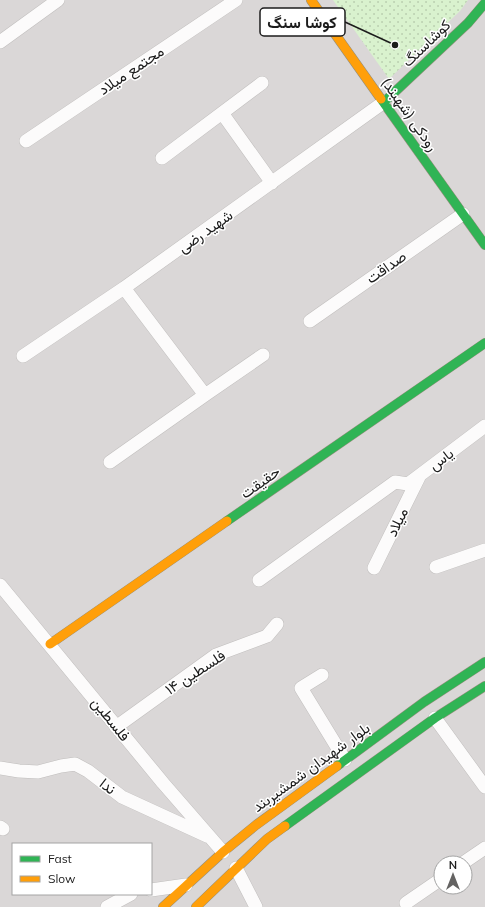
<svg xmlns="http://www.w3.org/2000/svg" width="485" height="907" font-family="Mulish,Vazirmatn,sans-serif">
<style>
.residential{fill:#dad7d7;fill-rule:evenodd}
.park{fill:url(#park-dots)}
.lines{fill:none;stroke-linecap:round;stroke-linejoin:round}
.street-casing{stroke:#c0bebd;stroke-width:14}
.fast-casing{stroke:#958f7c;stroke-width:10}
.slow-casing{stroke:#958f7c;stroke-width:10}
.street{stroke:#fcfbfb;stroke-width:13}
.fast{stroke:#30b455;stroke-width:9}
.slow{stroke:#ff9f0a;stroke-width:9}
.labels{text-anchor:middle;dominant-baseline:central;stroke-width:3;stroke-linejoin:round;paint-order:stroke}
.street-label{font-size:15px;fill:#1c1c1c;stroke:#fff}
.leader{fill:none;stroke:#1c1c1c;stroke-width:1.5}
.callout-dot{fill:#1c1c1c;stroke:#fff;stroke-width:1.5}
.callout{fill:#fff;stroke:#1c1c1c;stroke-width:1.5}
.callout-label{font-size:16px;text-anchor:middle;font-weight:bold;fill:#1c1c1c}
</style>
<defs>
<pattern id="park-dots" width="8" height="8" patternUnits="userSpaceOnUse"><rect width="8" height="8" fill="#d9f2ce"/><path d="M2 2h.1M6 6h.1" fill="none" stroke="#bacfb0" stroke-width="1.8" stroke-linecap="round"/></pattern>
</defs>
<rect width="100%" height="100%" fill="#ebe7e5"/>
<path class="residential" d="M0,0H485V907H0ZM13,844H151V894H13ZM441,863H465V887H441Z"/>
<path class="park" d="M333,0H468L460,11L389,79Z"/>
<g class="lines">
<g class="street-casing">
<path id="street" d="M0,42L58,0
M222,113L272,183
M26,141L236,0
M162,158L262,83
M310,321L463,214
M23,356L124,288L384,102
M205,395L263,355
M110,462L205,395L124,288
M436,567L485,550
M374,568L419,477
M259,580L395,482L408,484L485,426
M0,585L163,783L223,852
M322,675L301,688L345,760
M435,718L485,787
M116,727L216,655L267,636L277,624
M0,768L19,771L38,772L61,766L75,764L88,771L122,797L207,836
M0,827L3,829
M463,863L485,848
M236,868L256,907
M151,890L186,885
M406,903L441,879
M107,907L131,894"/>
</g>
<g class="fast-casing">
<path id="fast" d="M381,99L485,245
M384,102L468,23L485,3
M227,521L485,343
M337,766L424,702L485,662
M285,826L435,718L485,686"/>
</g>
<g class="slow-casing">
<path id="slow" d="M311,0L381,99
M50,644L227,521
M163,907L223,852L256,825L337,766
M196,907L267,839L285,826"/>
</g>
<use href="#street" class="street"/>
<use href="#fast" class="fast"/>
<use href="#slow" class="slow"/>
</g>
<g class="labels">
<g class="street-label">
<text transform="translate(426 43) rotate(-44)">کوشاسنگ</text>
<text transform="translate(131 70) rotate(-34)">مجتمع میلاد</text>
<text transform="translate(410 114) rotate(55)">رودکی (شهبند)</text>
<text transform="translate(205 231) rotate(-35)">شهید رضی</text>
<text transform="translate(386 267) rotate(-35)">صداقت</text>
<text transform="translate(441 459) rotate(-37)">یاس</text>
<text transform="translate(260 482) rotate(-35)">حقیقت</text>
<text transform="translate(397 522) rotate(-64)">میلاد</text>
<text transform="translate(195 672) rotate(-33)">فلسطین ۱۴</text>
<text transform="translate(111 719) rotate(51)">فلسطین</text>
<text transform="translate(311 767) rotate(-36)">بلوار شهیدان شمشیربند</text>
<text transform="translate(108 786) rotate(38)">ندا</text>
</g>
</g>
<path class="leader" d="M395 45L345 22"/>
<circle class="callout-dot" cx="395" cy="45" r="4"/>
<rect class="callout" x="260" y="8" width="85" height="28" rx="4"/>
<g class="callout-label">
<text x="302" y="28">کوشا سنگ</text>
</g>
<rect x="12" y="843" width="140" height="52" fill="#ffffff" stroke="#a4a4a4"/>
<rect x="20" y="856" width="20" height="6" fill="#30b455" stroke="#a4a4a4"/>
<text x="48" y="863" font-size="12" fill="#1c1c1c">Fast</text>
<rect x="20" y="876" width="20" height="6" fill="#ff9f0a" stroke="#a4a4a4"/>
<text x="48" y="883" font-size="12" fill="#1c1c1c">Slow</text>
<g transform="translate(453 875)"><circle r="19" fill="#ffffff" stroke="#a4a4a4"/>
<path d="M0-3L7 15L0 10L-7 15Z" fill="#646362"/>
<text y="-6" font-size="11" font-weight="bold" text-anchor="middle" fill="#1c1c1c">N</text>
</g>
</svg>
